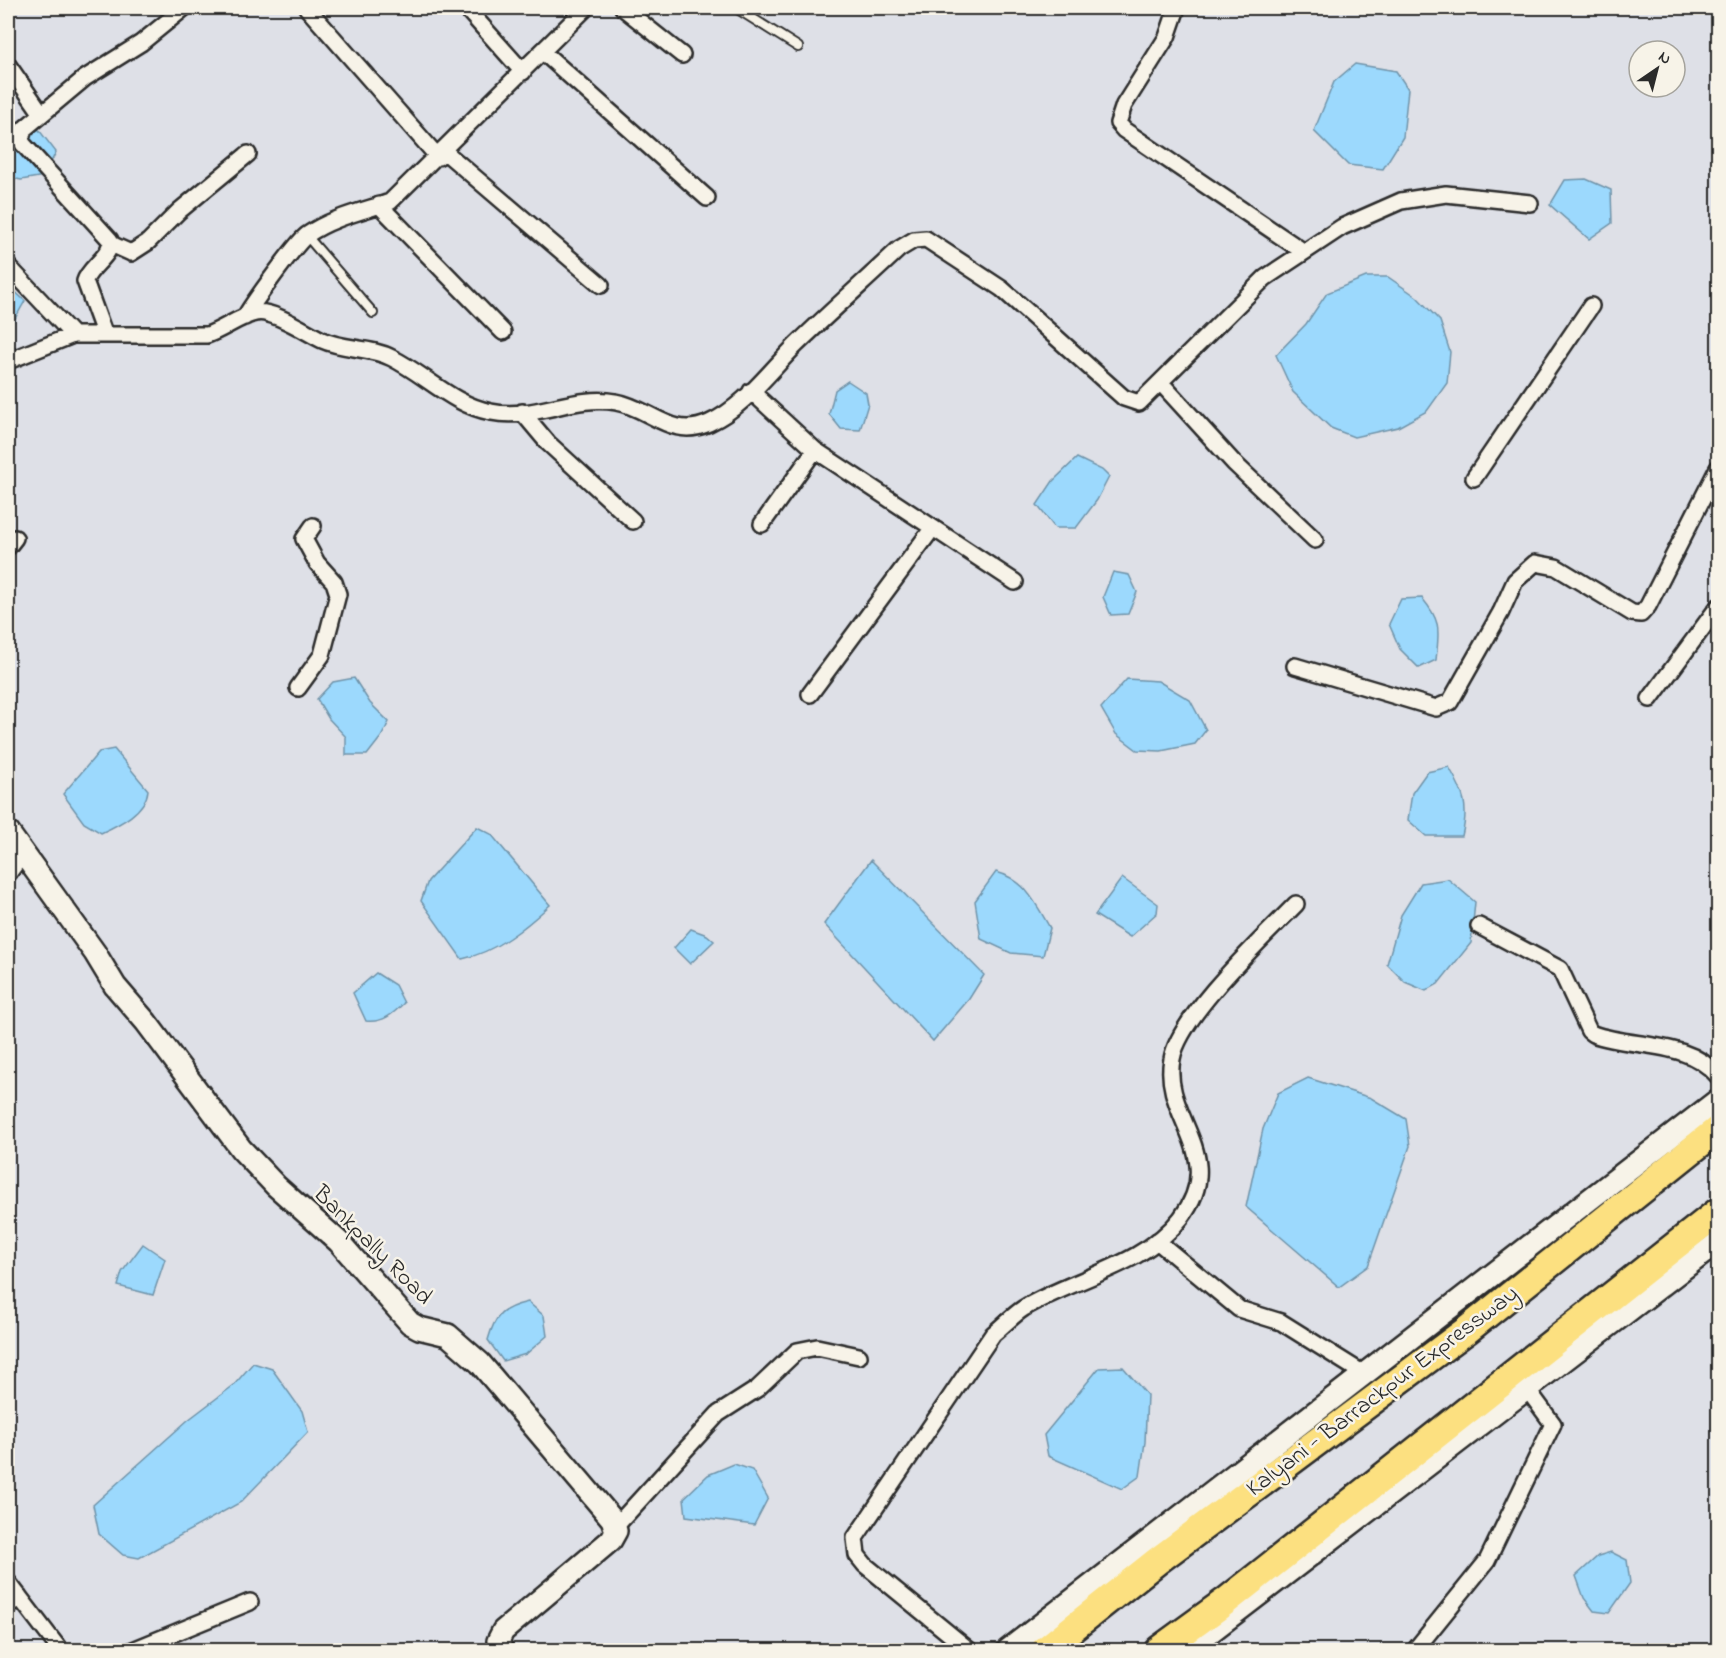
<svg xmlns="http://www.w3.org/2000/svg" width="1726" height="1658" font-family="'Indie Flower',sans-serif">
<style>
.water{fill:#9cd9fd;stroke:#6f93a9;stroke-width:1.5}
.lines{fill:none;stroke-linecap:round;stroke-linejoin:round}
.lane-casing{stroke:#2b2b2b;stroke-width:12}
.street-casing{stroke:#2b2b2b;stroke-width:20}
.secondary-casing{stroke:#2b2b2b;stroke-width:26}
.highway-casing{stroke:#2b2b2b;stroke-width:32}
.lane{stroke:#f7f3e8;stroke-width:8}
.street{stroke:#f7f3e8;stroke-width:15}
.secondary{stroke:#f7f3e8;stroke-width:21}
.highway{stroke:#fce080;stroke-width:27}
.labels{text-anchor:middle;dominant-baseline:central;stroke-width:5;stroke-linejoin:round;paint-order:stroke}
.street-label{font-size:24px;fill:#2b2b2b;stroke:#f7f3e8}
</style>
<rect width="100%" height="100%" fill="#dee0e7"/>
<filter id="ink" filterUnits="userSpaceOnUse"><feTurbulence type="fractalNoise" baseFrequency=".0167" numOctaves="2"/><feDisplacementMap in="SourceGraphic" scale="12" xChannelSelector="R" yChannelSelector="G"/><feConvolveMatrix kernelMatrix="1 2 1 2 8 2 1 2 1" color-interpolation-filters="sRGB"/></filter>
<g filter="url(#ink)">
<path class="water" d="M1355,64L1396,71L1408,89L1403,137L1383,169L1348,165L1314,131L1334,82Z
M23,121L36,126L56,152L44,176L21,180L8,177V133Z
M1586,179L1611,190L1612,223L1589,239L1550,205L1565,180Z
M1366,277H1388L1417,297L1440,321L1450,352L1447,383L1427,411L1398,427L1354,437L1331,428L1293,392L1276,355L1306,324L1327,293Z
M8,285L25,301L13,322L8,323Z
M848,381L866,393L868,404L860,430L841,429L829,414L835,390Z
M1077,458L1102,470L1109,477L1097,500L1076,528H1055L1037,505L1053,481Z
M1113,572L1129,575L1137,592L1128,614L1111,615L1103,597Z
M1422,598C1442,622 1439,630 1436,660L1419,668L1400,649L1389,624L1401,599Z
M354,678L370,703L389,722L381,737L367,755H346V737L329,719L317,699L333,682Z
M1127,679L1158,681L1190,700L1206,730L1195,744L1161,751L1137,750L1116,734L1101,708Z
M114,749L148,790C146,812 118,825 101,833L84,823L63,794L99,752Z
M1449,767C1464,793 1469,806 1462,836H1426L1408,820L1412,793L1427,772Z
M477,827L491,834L550,905C525,928 496,952 462,959L421,901L428,881Z
M871,860L984,975L969,999L933,1041L824,924Z
M996,872C1025,879 1036,904 1050,928L1043,956L1011,953L981,939L975,901Z
M1122,878L1158,904L1157,913L1130,937L1095,915Z
M1448,879L1475,902L1471,943L1438,984L1426,991L1405,982L1387,964L1401,915L1421,883Z
M691,929L707,935L714,941L690,964L674,948Z
M376,973L395,985L404,1003C393,1014 383,1023 366,1021L353,993Z
M1308,1078L1371,1098L1406,1119L1410,1146L1368,1266L1339,1287L1246,1207L1263,1129L1278,1093Z
M143,1244L165,1259L153,1295L118,1286L122,1272Z
M528,1302L544,1316L547,1336L526,1354L503,1361L488,1340C495,1315 502,1308 528,1302Z
M253,1363L272,1369L302,1411L308,1432L241,1502L139,1558L123,1555L99,1534L93,1505L188,1420L234,1385Z
M1123,1367L1147,1395L1145,1442L1140,1476L1122,1489L1048,1456L1044,1435L1099,1368Z
M734,1464L752,1470L768,1498L754,1525L686,1516L684,1498L708,1475Z
M1611,1552L1627,1560L1630,1583L1609,1613L1594,1611L1584,1598L1576,1576L1598,1556Z"/>
<g class="lines">
<g class="lane-casing">
<path id="lane" d="M736,8L798,47
M306,235L373,313"/>
</g>
<g class="street-casing">
<path id="street" d="M307,8L438,157
M466,8L523,72
M623,8L682,55
M1177,8L1167,37L1124,105L1118,123L1124,130L1304,252
M543,52L707,198
M8,65L42,114
M444,151L601,285
M379,205L503,332
M111,244L131,253L148,242L179,211L248,154
M8,266L73,335
M245,317C252,304 297,242 307,235C331,218 363,211 390,202L586,8
M104,333L85,281C89,267 113,255 110,240L23,144L21,139L24,129L85,78L141,43L184,8
M8,361L73,335H207C224,329 240,316 256,313C272,309 307,333 322,340C344,350 371,347 392,358C426,375 453,405 491,412C533,421 574,394 616,402C651,408 671,440 709,423C743,408 770,371 796,345C830,312 865,281 899,249L914,240L926,239L1002,289L1124,398L1139,403L1265,278L1342,227L1401,201L1446,194L1530,203
M1161,383L1234,463L1315,540
M751,391L815,450L1015,582
M522,412L548,443L633,521
M1474,478L1591,306
M762,524L815,450
M8,547L15,538
M1295,666L1436,708L1450,702L1501,612L1515,581L1535,563L1556,567L1632,613L1641,614L1648,606L1718,468
M298,688L322,655L338,594L334,582L317,563L304,539L313,526
M810,694L932,529
M1650,699L1718,607
M8,874L23,854
M1479,926L1560,969L1589,1031L1593,1034C1634,1049 1687,1039 1718,1076
M1157,1241L1239,1309L1281,1322L1364,1374
M616,1526L718,1414L757,1389L797,1351L817,1347L859,1356
M8,1582L60,1650
M8,1606L19,1596
M133,1650L250,1602
M969,1650L865,1565L857,1555L855,1538L993,1334C1003,1326 1013,1315 1024,1308C1074,1278 1144,1266 1181,1218C1229,1155 1161,1117 1172,1059C1179,1016 1264,937 1296,904
M1415,1650L1487,1561L1553,1424L1528,1390"/>
</g>
<g class="secondary-casing">
<path id="secondary" d="M8,832L95,953L115,986L146,1022L241,1149L276,1186L339,1242L410,1323L419,1328L448,1335L480,1363L612,1519L616,1531L611,1540L503,1631L498,1641L502,1650
M1008,1650L1718,1100
M1187,1650L1718,1242"/>
</g>
<g class="highway-casing">
<path id="highway" d="M1045,1650L1157,1561L1467,1330L1718,1129
M1159,1650L1225,1602L1718,1212"/>
</g>
<use href="#lane" class="lane"/>
<use href="#street" class="street"/>
<use href="#secondary" class="secondary"/>
<use href="#highway" class="highway"/>
</g>
</g>
<g class="labels">
<g class="street-label">
<text transform="translate(372 1246) rotate(45)">Bankpally Road</text>
<text transform="translate(1383 1392) rotate(-37)">Kalyani - Barrackpur Expressway</text>
</g>
</g>
<rect width="1726" height="1658" fill="none" stroke="#f7f3e8" stroke-width="30"/>
<rect x="15" y="15" width="1696" height="1628" fill="none" stroke="#2b2b2b" stroke-width="2" filter="url(#ink)"/>
<g transform="translate(1657 69) rotate(35)"><circle r="28" fill="#f7f3e8" stroke="#a5a39c" stroke-width="1.5"/>
<path d="M0-4.5L10 22L0 15L-10 22Z" fill="#2b2b2b"/>
<text y="-9" font-size="16" font-weight="bold" text-anchor="middle" fill="#2b2b2b">N</text>
</g>
</svg>
